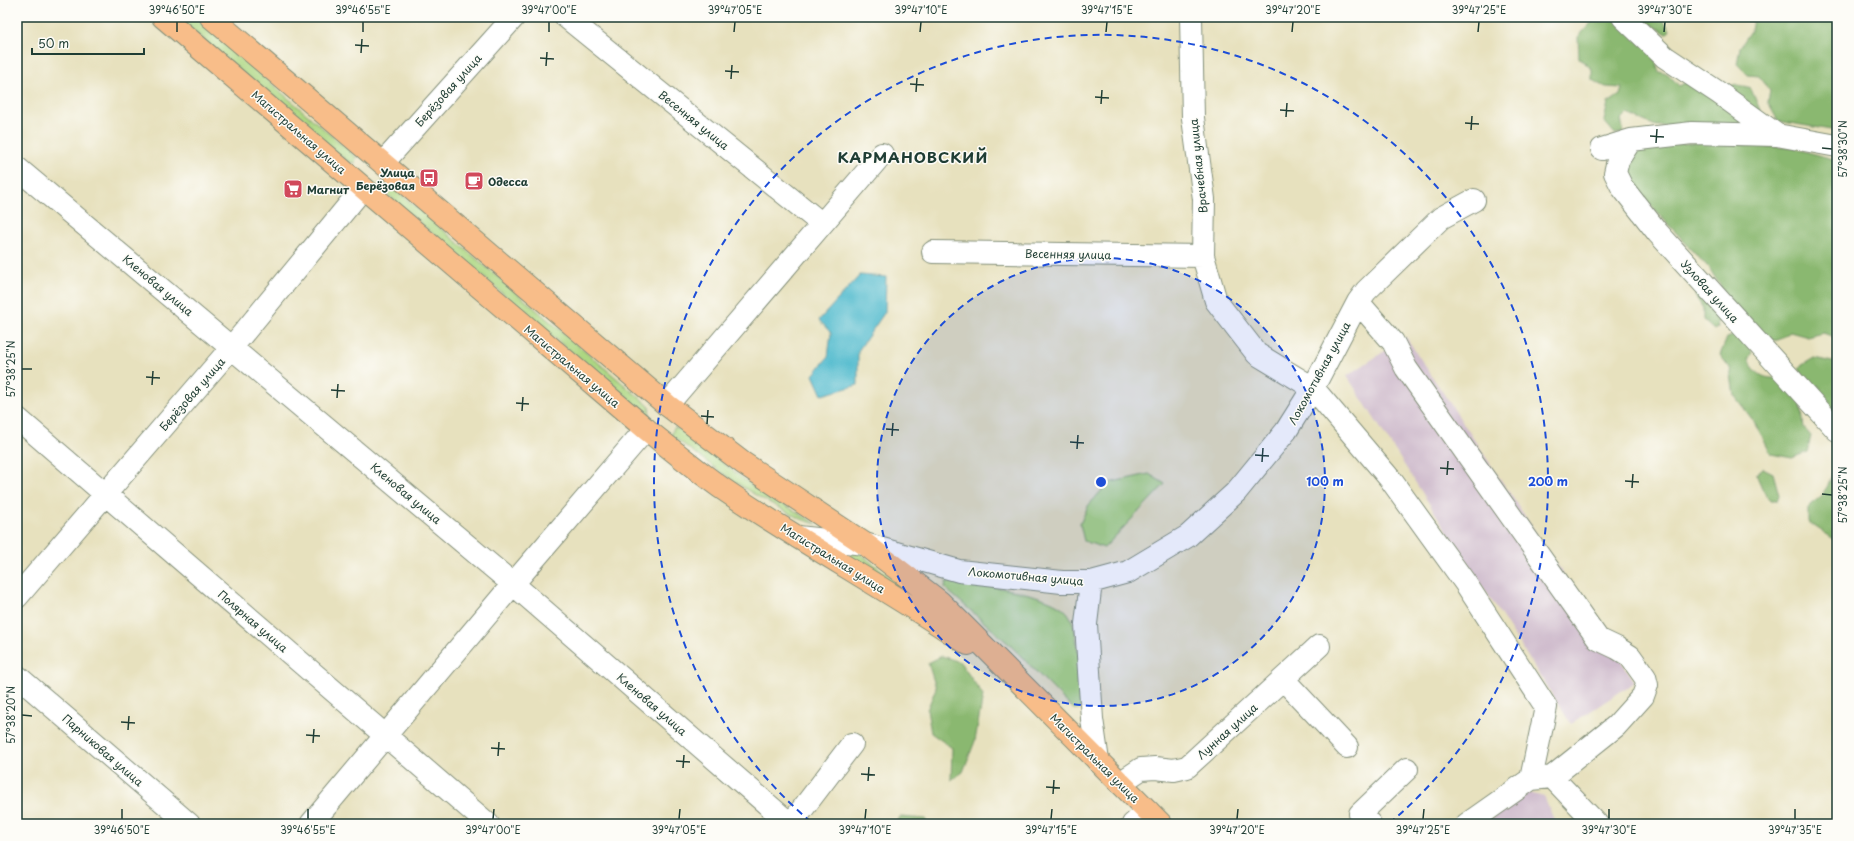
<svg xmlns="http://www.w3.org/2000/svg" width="1854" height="841" font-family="'Playpen Sans',sans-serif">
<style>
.industrial{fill:#d0bdce}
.green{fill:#add782;stroke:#668a5b}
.forest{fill:#8ab870;stroke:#547a52}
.water{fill:#50bacd;stroke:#387c80}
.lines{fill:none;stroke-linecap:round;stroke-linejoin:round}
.minor-casing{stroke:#838f79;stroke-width:24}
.major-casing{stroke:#838f79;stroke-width:24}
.minor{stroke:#fff;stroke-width:22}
.major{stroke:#f8bd89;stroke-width:22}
.ticks{fill:none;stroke:#1f3d34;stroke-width:1.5}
.ring{fill:none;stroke:#1d4ed8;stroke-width:2;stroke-dasharray:7 5}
.labels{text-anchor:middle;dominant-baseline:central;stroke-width:3;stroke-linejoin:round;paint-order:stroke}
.street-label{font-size:11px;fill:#1f3d34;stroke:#fdfcf7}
.poi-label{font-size:11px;font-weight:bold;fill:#1f3d34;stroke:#fdfcf7;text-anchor:start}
.district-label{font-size:15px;font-weight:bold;letter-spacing:1px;fill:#1f3d34;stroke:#fdfcf7}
.centre{fill:#1d4ed8;stroke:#fdfcf7;stroke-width:2}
.ring-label{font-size:12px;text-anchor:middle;font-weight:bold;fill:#1d4ed8;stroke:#fdfcf7;stroke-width:3;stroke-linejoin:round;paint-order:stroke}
.neatline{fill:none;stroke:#1f3d34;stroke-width:1.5}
.ticks-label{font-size:10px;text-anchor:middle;fill:#1f3d34}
</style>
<rect width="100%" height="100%" fill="#fdfcf7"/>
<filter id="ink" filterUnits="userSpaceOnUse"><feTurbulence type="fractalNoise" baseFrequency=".025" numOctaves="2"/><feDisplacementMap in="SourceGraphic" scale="8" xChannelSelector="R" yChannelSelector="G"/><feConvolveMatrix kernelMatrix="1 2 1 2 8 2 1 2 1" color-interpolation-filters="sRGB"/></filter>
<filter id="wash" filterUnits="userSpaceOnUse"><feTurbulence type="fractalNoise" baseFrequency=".012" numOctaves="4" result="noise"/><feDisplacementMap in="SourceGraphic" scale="16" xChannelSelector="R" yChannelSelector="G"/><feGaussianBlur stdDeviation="0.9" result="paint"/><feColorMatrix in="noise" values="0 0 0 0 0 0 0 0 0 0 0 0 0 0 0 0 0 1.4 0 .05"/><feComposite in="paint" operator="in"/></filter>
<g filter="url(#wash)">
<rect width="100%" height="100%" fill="#e7e1be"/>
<path class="industrial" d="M1406,337L1635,682L1571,724L1347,376Z
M1526,792L1544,797L1556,824H1484Z"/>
<path class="green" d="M177,17H194L356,157L355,163L347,161Z
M381,182L390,185L649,406L650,415L642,413L382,190Z
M674,428H678L755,488L817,524C803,521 791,514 778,507C739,488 706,461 671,435Z
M1149,474L1165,484L1104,548L1084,541L1080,524L1088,506L1108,483Z
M829,548L857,551L920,601Z
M957,581C984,586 1049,592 1067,612C1076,623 1076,641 1079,655C1081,673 1085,692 1080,710L1073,709L1009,644L945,588L946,582Z"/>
<path class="forest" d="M1593,17H1624L1651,46L1659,72L1668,74L1679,86L1695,78L1721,92L1735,84L1751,89L1760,110L1757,122L1723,125L1656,126L1627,114L1621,120L1624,133L1615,134L1604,121L1608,103L1620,95L1622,88L1606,87L1592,80V69L1579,58L1578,37L1591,23Z
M1643,17H1661L1670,30L1667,34L1647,22Z
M1751,17H1837V131L1778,121L1768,103L1770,90L1759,76L1748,75L1737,64L1740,47L1751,31L1753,19Z
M1702,142L1793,148L1837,160V338L1823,333L1808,337L1790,332L1778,340L1769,341L1730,301L1709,268L1624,177V165L1634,153L1668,145Z
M1697,292L1727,321H1717L1718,327L1714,330L1703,320V308L1695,296Z
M1738,328L1752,352L1748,360C1758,375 1762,379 1780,378L1801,403L1804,428L1811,436L1807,452L1792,458L1771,454L1755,423L1734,395L1730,368L1720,355L1727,338L1735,335Z
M1814,358L1837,363V421L1807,387L1799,367Z
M1837,450V541L1808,522V508C1831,487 1832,481 1837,450Z
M1763,468L1773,473L1779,495L1777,501H1771L1762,488L1756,474Z
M942,656L960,662L983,695L975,741L963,772L951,780L952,748L931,733L927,710L936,688L928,663Z
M900,817L925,819L928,824H895Z"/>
<path class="water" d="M860,275L886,277L885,312L858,351V385L822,395L813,375L828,357L831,333L819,320Z"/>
</g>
<g filter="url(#ink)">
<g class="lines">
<g class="minor-casing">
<path id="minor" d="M566,17L822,224
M1191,17L1193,118L1204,199L1203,256L1216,301L1257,354L1313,388L1391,480L1466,584L1546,707L1531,779
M1623,17L1665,57L1719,93L1777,135
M1631,140L1618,160L1615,173L1622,187L1658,233L1837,430
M1602,149L1631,140L1692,133L1777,135L1837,146
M383,163L514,17
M17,168L513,584L790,824
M933,252L1203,256
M1358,302L1393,342L1406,368L1598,639L1617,648L1630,656L1645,677L1647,685L1643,696L1616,726L1552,777L1531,779L1467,824
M667,405L882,154
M17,418L488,824
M798,537L865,544L959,571L1062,582H1091L1128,572L1188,536L1236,492L1286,431L1313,388L1358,302L1366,291L1441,218L1474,200
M1091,582L1086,624L1092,719L1098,761
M17,597L232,347L363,188
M17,676L189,824
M1283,679L1347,747
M1552,777L1597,824
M1120,783L1141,769L1155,768L1174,770L1187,767L1319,646
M311,824L513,584L646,429
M791,824L852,744
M1133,824L1148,811
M1370,824L1360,814L1407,769"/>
</g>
<g class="major-casing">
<path id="major" d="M163,17L646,429C671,449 695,469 720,487C801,543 888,589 968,644
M211,17L667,405L743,463L865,544L940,602L1161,824"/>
</g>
<use href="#minor" class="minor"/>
<use href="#major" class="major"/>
</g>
</g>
<path class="ticks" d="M177,32V22M363,32V22M549,32V22M734,32L735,22M920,32L921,22M1106,32L1107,22M1292,32L1293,22M1478,32L1479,22M1664,32L1665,22M355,45L369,46M361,53L362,39M540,58L554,59M546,66L547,52M725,71L739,72M731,79L732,65M910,84L924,85M916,92L917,78M1095,97L1109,98M1101,104L1102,90M1280,110L1294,111M1286,117L1287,103M1465,123L1479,124M1471,130L1472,116M1650,136L1664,137M1656,143L1657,129M1822,148L1832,149M22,369H32M146,377L160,378M152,385L153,371M331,390L345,391M337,398L338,384M516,403L529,404M522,411L523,397M701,416L714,417M707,424L708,410M886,429L899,430M892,436L893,423M1070,442L1084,443M1077,449L1078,435M1255,455L1269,456M1262,462L1263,448M1440,468L1454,469M1447,475L1448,461M1625,481L1639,482M1632,488L1633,474M1822,494L1832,495M22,715L32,716M121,722L135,723M128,730L129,716M306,735L320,736M313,743L314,729M491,748L505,749M498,756L499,742M676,761L690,762M683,768L684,755M861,774L875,775M868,781L869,767M1046,787L1060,788M1053,794L1054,780M122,819V809M308,819V809M493,819L494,809M679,819L680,809M865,819L866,809M1051,819L1052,809M1237,819L1238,809M1423,819L1424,809M1609,819V809M1795,819V809"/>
<circle cx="1101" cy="482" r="224" fill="#1d4ed8" fill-opacity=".12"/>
<g class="ring">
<circle cx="1101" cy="482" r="224"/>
<path d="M811 822A447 447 0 1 1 1391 822"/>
</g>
<defs>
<g id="bus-square" transform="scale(1)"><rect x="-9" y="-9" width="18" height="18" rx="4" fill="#d1495b" stroke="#fdfcf7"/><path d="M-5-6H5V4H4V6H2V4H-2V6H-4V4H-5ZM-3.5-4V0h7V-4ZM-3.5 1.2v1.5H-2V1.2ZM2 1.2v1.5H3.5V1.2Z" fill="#fff"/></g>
<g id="cafe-square" transform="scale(1)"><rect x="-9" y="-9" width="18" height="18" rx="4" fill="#d1495b" stroke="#fdfcf7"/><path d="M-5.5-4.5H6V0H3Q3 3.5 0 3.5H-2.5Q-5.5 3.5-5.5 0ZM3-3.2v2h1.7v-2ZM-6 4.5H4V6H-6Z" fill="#fff"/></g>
<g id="supermarket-square" transform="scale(1)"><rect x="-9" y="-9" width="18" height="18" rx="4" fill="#d1495b" stroke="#fdfcf7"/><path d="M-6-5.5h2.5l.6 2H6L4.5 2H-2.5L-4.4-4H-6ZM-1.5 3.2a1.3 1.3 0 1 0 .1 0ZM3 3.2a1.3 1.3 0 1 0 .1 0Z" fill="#fff"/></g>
</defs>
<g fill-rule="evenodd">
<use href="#bus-square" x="429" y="178"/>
<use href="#cafe-square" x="474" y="181"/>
<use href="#supermarket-square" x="293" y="189"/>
</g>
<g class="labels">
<g class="street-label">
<text transform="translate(448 90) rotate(-48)">Берёзовая улица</text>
<text transform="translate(694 120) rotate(39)">Весенняя улица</text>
<text transform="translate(299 132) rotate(41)">Магистральная улица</text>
<text transform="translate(1198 166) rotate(-96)">Врачебная улица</text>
<text transform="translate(1068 254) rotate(1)">Весенняя улица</text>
<text transform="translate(158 285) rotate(40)">Кленовая улица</text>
<text transform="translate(1710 291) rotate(48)">Узловая улица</text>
<text transform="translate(572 366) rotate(40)">Магистральная улица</text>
<text transform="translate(1319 373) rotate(-61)">Локомотивная улица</text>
<text transform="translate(192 394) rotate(-49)">Берёзовая улица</text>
<text transform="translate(406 493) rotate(40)">Кленовая улица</text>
<text transform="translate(833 558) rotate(32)">Магистральная улица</text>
<text transform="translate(1026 576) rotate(5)">Локомотивная улица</text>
<text transform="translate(253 621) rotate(41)">Полярная улица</text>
<text transform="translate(652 704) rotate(41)">Кленовая улица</text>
<text transform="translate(1227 731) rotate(-42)">Лунная улица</text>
<text transform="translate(103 750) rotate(41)">Парниковая улица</text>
<text transform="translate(1095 758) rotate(45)">Магистральная улица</text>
</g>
<g class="poi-label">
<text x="415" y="172" text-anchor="end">Улица<tspan x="415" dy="13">Берёзовая</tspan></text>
<text x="488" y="181">Одесса</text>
<text x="307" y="189">Магнит</text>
</g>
<g class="district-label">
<text x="913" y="156">КАРМАНОВСКИЙ</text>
</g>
</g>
<circle cx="1101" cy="482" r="6" class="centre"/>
<g class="ring-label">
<text x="1325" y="486">100 m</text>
<text x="1548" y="486">200 m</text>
</g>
<rect width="1854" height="841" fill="none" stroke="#fdfcf7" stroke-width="44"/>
<path d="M32 48v6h112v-6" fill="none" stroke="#1f3d34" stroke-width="2"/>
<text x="38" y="48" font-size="12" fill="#1f3d34" stroke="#fdfcf7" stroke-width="3" paint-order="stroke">50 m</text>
<rect x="22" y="22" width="1810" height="797" class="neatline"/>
<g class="ticks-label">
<text x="177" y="14">39°46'50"E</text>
<text x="363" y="14">39°46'55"E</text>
<text x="549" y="14">39°47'00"E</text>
<text x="735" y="14">39°47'05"E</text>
<text x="921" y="14">39°47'10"E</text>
<text x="1107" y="14">39°47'15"E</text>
<text x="1293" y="14">39°47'20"E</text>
<text x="1479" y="14">39°47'25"E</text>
<text x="1665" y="14">39°47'30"E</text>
<text transform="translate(1843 149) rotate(-90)" y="4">57°38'30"N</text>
<text transform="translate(11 369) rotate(-90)" y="4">57°38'25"N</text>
<text transform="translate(1843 495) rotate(-90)" y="4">57°38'25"N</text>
<text transform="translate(11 715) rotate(-90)" y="4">57°38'20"N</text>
<text x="122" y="834">39°46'50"E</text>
<text x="308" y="834">39°46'55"E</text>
<text x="493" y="834">39°47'00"E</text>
<text x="679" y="834">39°47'05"E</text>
<text x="865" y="834">39°47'10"E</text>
<text x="1051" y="834">39°47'15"E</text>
<text x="1237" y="834">39°47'20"E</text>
<text x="1423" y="834">39°47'25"E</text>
<text x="1609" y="834">39°47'30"E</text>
<text x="1795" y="834">39°47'35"E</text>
</g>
</svg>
